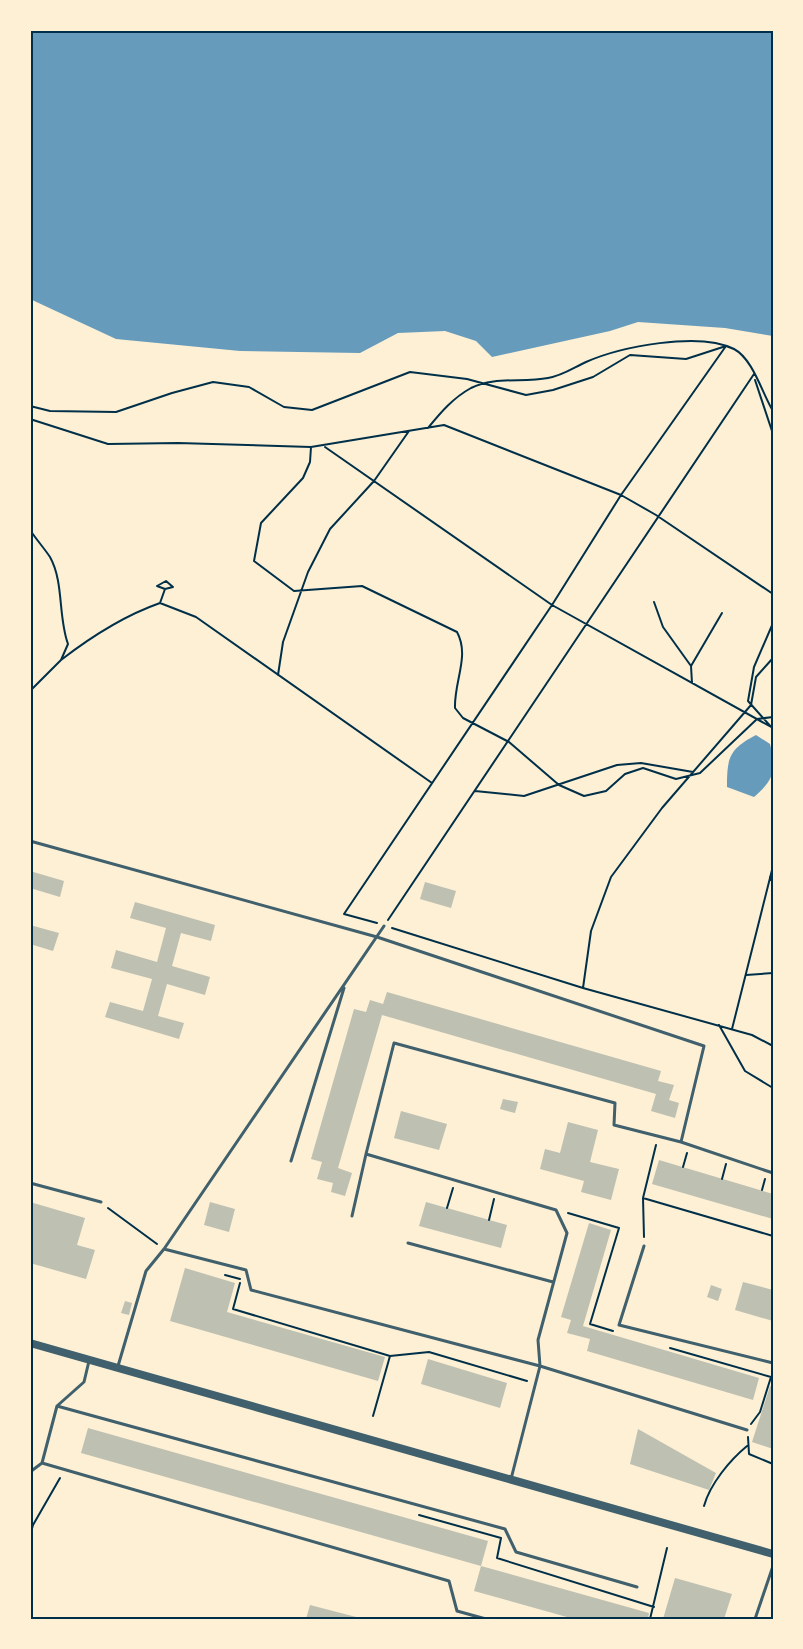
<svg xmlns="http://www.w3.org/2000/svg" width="803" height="1649" font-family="Manrope,sans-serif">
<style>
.water{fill:#669bbc}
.building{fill:#bec0b2}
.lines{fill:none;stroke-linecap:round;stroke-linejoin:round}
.path{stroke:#003049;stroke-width:2}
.service{stroke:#3f606c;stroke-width:3}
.tertiary{stroke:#3f606c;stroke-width:8}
.neatline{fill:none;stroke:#003049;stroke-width:2}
</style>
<rect width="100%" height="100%" fill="#fdf0d5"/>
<path class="water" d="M30,30H773V336L725,328L638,322L610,331L492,357L476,341L445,331L398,333L360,353L240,351L116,339L30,299Z
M756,735L770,744C777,770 774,780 754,797L727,787C727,758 729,749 756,735Z"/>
<path class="building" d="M30,871L64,881L60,897L30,888Z
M425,882L456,891L451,908L420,899Z
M135,902L215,925L211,941L181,933L172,966L210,977L205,995L167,984L158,1016L184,1023L179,1039L105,1017L110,1002L143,1011L152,979L111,968L116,950L157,962L166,928L130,918Z
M30,925L59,933L53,951L30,944Z
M387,992L661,1071L658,1081L674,1085L669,1100L679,1103L675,1118L651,1111L656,1094L382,1015L338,1168L352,1173L345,1196L331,1192L333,1183L317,1179L322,1162L311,1159L354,1009L366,1012L370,1000L383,1004Z
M503,1099L518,1102L515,1113L500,1109Z
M401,1111L447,1124L439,1150L394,1138Z
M568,1122L598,1130L590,1162L619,1169L611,1200L581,1192L584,1181L540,1169L545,1149L560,1153Z
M659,1160L773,1194V1219L652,1184Z
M30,1202L85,1218L77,1245L95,1250L86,1279L30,1263Z
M210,1202L235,1209L229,1232L204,1225Z
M426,1202L507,1225L501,1248L419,1226Z
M589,1223L611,1230L583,1326L759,1378L753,1400L587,1351L590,1339L567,1333L571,1320L561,1317Z
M185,1268L235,1283L227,1312L385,1357L378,1381L170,1321Z
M743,1282L773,1290V1321L735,1310Z
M711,1285L722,1289L718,1301L707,1297Z
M125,1301L132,1303L129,1315L121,1313Z
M428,1359L507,1383L500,1408L421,1384Z
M770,1386L773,1387V1449L752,1442Z
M88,1428L488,1541L481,1566L649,1613L648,1619H574L474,1591L481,1566L81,1453Z
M638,1429L716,1473L709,1490L630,1464Z
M675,1578L732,1594L724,1619H663Z
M310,1605L360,1618V1619H306Z"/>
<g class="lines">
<path class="path" d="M755,380L773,434
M30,406L50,411L116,412L172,393L213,382L249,387L284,407L312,410L410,372L467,379L526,395L553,390L593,377L630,355L686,359L726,346
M30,419L108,444L178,443L311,447L444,425L621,495L656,515L773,594
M428,428C441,412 453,398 471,388C494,376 523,383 548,378C562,376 573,368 586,362C620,347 699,331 734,349C753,359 762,393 773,411
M311,447L310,462L303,478L261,523L254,561L294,591L362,586L457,632C470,656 454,681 455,708L463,718L509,742L559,785L584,796L606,791L625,774L643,768L676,779L700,773L757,719L773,717
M325,447L552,605L773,728
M30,530C36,539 44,548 50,557C64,582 58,617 68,644L61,660C92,636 123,616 160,603L196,617L432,783
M654,602L663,627L691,666
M160,603L165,589L173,587L166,581L157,586L165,589
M773,623L754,667L748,701L773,729
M278,675L283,642L308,572L330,529L374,481L409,431
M692,683L691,666L722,613
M30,691L61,660
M475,791L524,796L617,765L641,763L693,772
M770,877L773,883
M388,920C511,739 631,555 754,374
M377,923L344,914L552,605L621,495L726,346
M392,928L583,988L752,1035L773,1046
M746,975L773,973
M583,988L591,931L611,877L662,808L751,705L756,677L773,658
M719,1025L745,1071L773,1088
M732,1029L773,866
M683,1167L687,1153
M722,1179L726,1164
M762,1190L765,1179
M643,1198L773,1236
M108,1208L157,1244
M447,1208L453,1188
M568,1213L619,1228L590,1324L613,1331
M489,1220L494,1199
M644,1237L643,1198L656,1145
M225,1275L240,1279
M240,1283L233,1309L390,1356L373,1416
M670,1348L771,1377L760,1412L751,1424
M390,1356L429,1352L527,1381
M748,1437L749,1454L773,1464
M704,1506C710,1484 730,1460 747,1446
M419,1515L501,1538L497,1558L654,1607
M30,1536L33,1525L60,1478
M650,1619L667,1548"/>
<path class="service" d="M30,841L377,937L704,1046L681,1142L773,1173
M366,1154L394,1043L615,1103L614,1125L681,1142
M291,1161L344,988
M30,1183L101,1202
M352,1216L366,1154L556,1210L567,1233L538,1340L540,1366L511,1479
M408,1243L553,1282
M644,1246L619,1325L773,1363
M164,1249L246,1270L251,1290L540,1366L747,1430
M118,1366L146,1271L164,1249L384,926
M57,1406L505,1529L516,1552L637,1587
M42,1463L449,1581L457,1611L486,1619
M30,1472L42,1463L57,1406L84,1382L89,1361
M755,1619L773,1566"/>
<path class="tertiary" d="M30,1343L773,1554"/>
</g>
<rect width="803" height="1649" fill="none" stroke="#fdf0d5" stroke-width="63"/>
<rect x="32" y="32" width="740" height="1586" class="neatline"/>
</svg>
